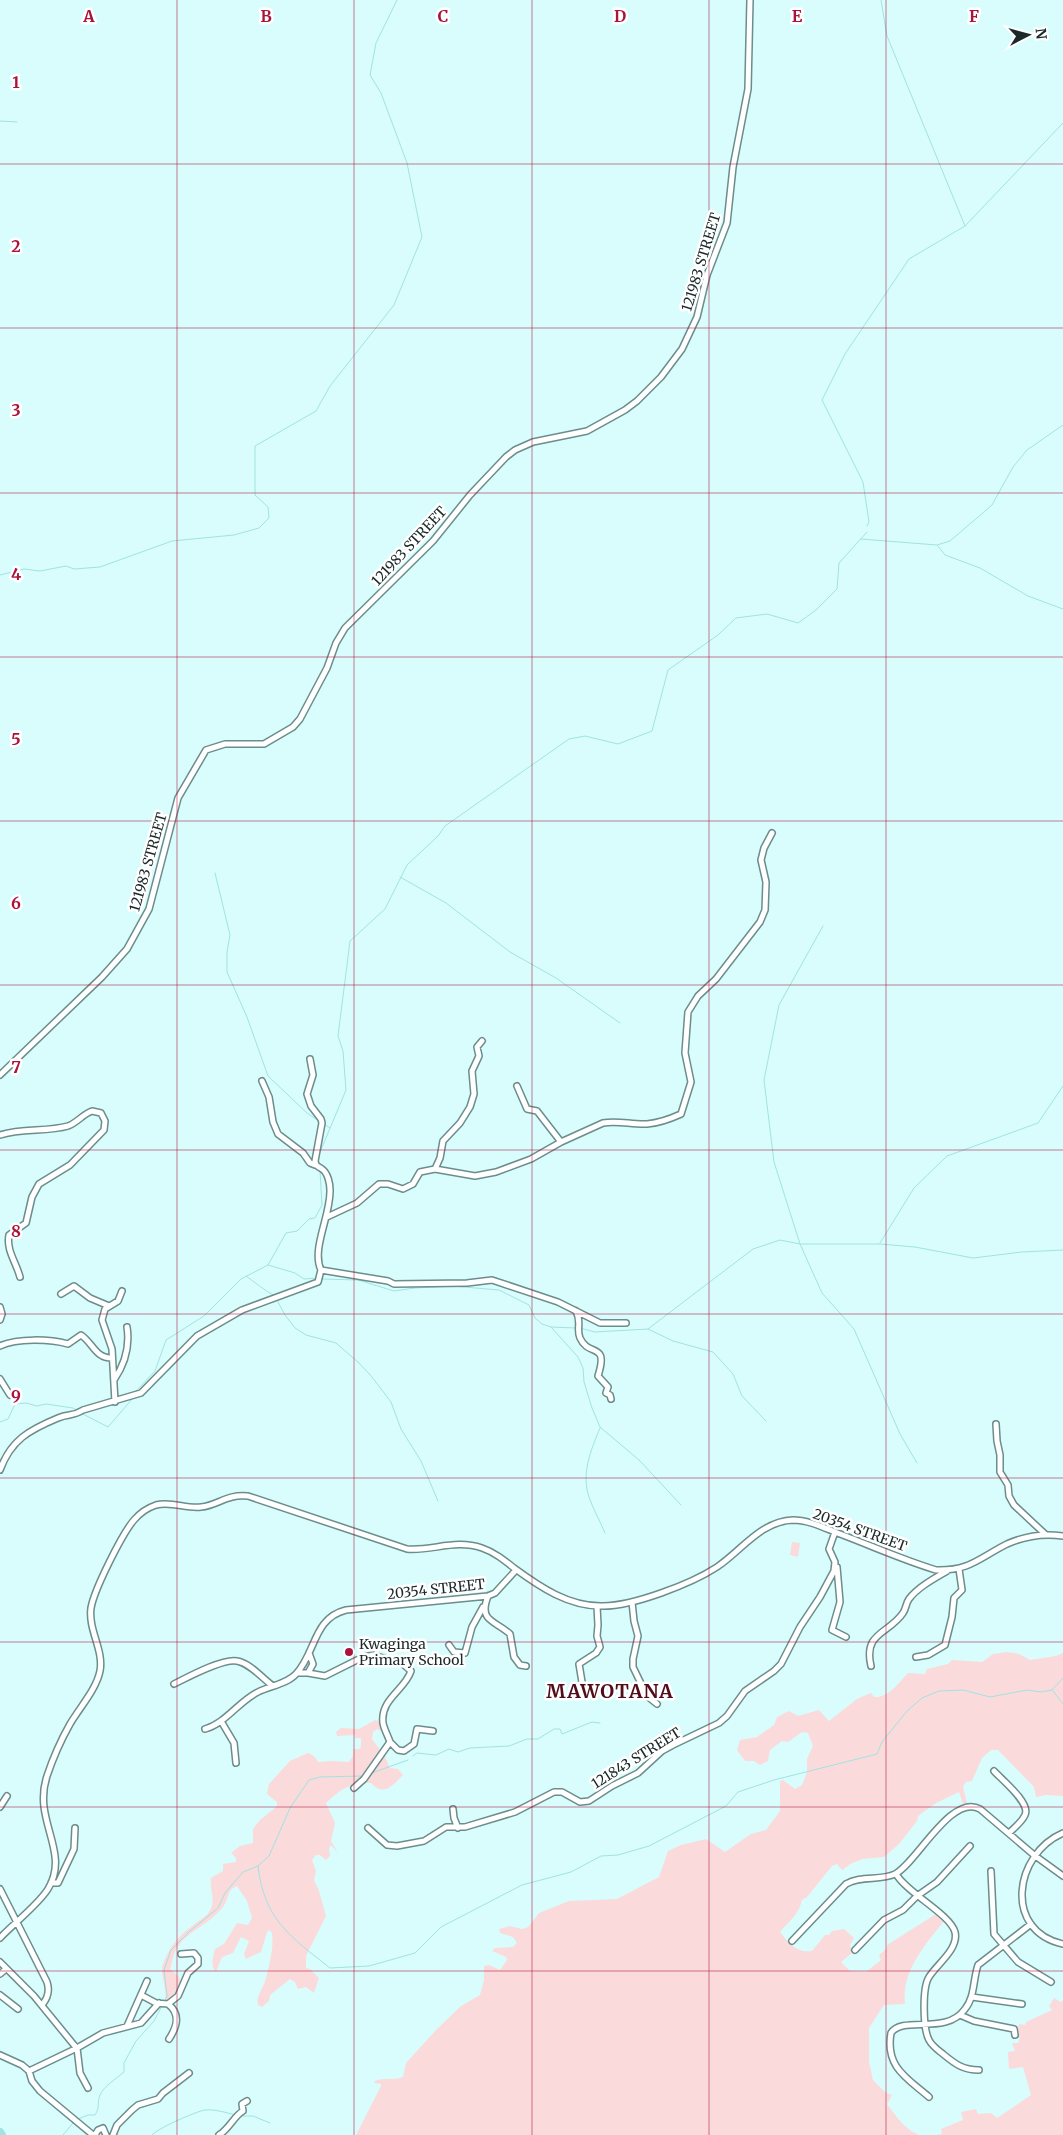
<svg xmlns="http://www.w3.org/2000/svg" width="1063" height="2135" font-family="Merriweather,serif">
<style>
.green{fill:#fbdadb}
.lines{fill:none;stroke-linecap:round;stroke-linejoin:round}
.stream{stroke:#a0e3e2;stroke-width:1}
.river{stroke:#a0e3e2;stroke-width:8}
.minor-casing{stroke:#6b8d8c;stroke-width:8}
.minor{stroke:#fff;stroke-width:5}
.grid{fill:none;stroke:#aa133a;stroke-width:1;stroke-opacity:0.55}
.poi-dot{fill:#aa133a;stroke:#fff;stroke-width:2}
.labels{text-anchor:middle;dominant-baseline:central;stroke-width:5;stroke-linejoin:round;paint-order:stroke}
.street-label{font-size:14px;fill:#1b2929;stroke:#fff}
.poi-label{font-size:14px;fill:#1b2929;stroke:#fff;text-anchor:start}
.district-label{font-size:19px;font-weight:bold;letter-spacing:1px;fill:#520d1b;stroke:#fff}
.grid-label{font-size:16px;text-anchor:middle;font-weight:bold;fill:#aa133a;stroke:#fff;stroke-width:5;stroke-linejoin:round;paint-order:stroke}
</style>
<rect width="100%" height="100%" fill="#d9fdfc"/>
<path class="green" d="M792,1542L800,1543L798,1557L790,1555Z
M1007,1652L1019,1654L1030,1660L1056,1656L1063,1653V1796L1046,1795L1036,1797L1034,1787L998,1750H991L982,1758L972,1781L966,1782L963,1787L967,1803L963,1804L959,1792L936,1803L918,1816L917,1821L899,1844L884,1857L863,1859L852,1863L842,1870L837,1864L832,1866L807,1897L802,1900C798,1916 790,1920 780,1932C789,1944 797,1953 812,1951L825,1935H829L832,1931L844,1929L854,1938L850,1945L852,1953L841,1962L850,1971L866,1972L881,1960L879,1955L886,1949L887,1945L936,1914L944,1921C925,1945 901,1972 905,2004L884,2005L869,2028V2062L873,2080L885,2092L892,2095L887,2104C896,2116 904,2129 919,2135H356L381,2086V2084L374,2083L375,2081C384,2077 393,2081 403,2077L406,2063L436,2030L461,2006L480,1995L484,1980V1966L489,1965L500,1970L507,1960L506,1957L492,1951L495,1948L513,1947L517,1943L513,1937L500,1933L499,1929L510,1926L522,1929L528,1927L539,1913L569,1901L617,1899L659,1877L668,1851L681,1845L706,1839L725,1852L751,1834L766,1830L780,1811V1781L783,1780L795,1789L802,1785L807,1772V1759L813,1746L808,1733L802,1732L788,1742L782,1741L770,1750L768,1761L760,1765L754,1761H745L737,1750L740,1740L757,1737L774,1725L777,1717L789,1711L798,1716L819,1710L829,1721L857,1699L871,1693L874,1697C888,1698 899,1683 908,1673L925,1674L927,1669L948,1664L952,1660L982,1662L993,1654Z
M375,1720L381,1722L385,1734L377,1729L373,1732L372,1739L384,1755L390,1768L398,1769L403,1775C392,1786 384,1797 371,1783C351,1782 340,1789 326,1803L335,1823L331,1841L338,1853L331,1845L329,1848L330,1856L326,1860L320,1855H316L312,1860L316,1871L314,1880L319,1891L326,1916L306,1956V1968L310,1969L319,1978L314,1993L306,1987L298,1989L295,1982L290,1979L270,1995L269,2001L262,2007L258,2005C256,1997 262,1989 265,1982C269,1966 274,1949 272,1933L269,1930L267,1932L261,1952L246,1959L244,1954L249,1941L241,1937L233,1953L222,1957L216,1972C210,1966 213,1957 215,1949L224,1944L237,1923L248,1925L252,1918L247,1901L237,1886C227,1889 229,1899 223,1907C210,1924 191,1929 179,1945C173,1952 173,1961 170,1969L179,1977L180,1981L173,1996L167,2002L165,2001C168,1990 159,1973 163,1964C168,1949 178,1936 191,1927C196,1922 205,1918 209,1912C217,1900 209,1890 211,1878L223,1871V1864L236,1862V1858L231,1853L240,1846L253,1843V1829L260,1820L277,1806V1802L267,1794L269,1784L290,1761L308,1753L314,1756L318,1762L333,1761L349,1762L353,1756V1749H360L361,1746V1738H355V1735L337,1736L336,1732L341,1728L359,1729Z
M1054,1998L1061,2002L1063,2000V2135H937L942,2134L941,2129L963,2120L961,2112L976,2109L978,2114L991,2113L997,2118L1031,2095L1023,2067L1009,2069L1008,2052L1015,2051L1012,2043H1018L1020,2038L1016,2036L1019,2024L1025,2025L1026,2022L1052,2010L1049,2006Z"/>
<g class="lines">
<path class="stream" d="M881,0L887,36L965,226
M0,121L17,122
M867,526L869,522L863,482L822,400L845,354L909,259L965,226L1063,123
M861,539L937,545L950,541L992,505L1013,467L1027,450L1063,425
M938,546L945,555L980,568L1028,596L1063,609
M0,575L24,569L40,571L66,566L74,569L100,567L172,541L234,535L259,528L269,518L268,507L255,495V446L316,411L330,386L394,305L422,237L407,163L381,93L370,75L376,43L397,0
M215,873L230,935L227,952V972L247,1017L268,1076L307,1113L319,1121
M400,877L446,903L510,952L556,978L620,1023
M823,926L779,1005L764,1080L774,1162L800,1244L822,1293L854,1329L900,1434L917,1463
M324,1124L330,1128
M319,1164L318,1157L346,1090L343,1051L338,1036L350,941L385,909L407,865L438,836L445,826L569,739L585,736L618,744L652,731L668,670L718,635L736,618L767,614L798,623L816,610L837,589L839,563L867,532
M880,1243L914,1188L947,1156L1038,1123L1063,1086
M268,1265L295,1273L304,1279L318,1278
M246,1276C256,1283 265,1291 275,1296
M322,1279L358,1280L394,1291L415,1288L452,1286L499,1290L529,1305L535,1318L542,1324L551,1327L576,1328
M278,1302L285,1315L295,1328L306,1335L336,1343L359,1363L372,1377L391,1402L401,1429L421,1461L438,1501
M551,1327L578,1357L583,1368L584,1382L592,1408L600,1427L639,1460L681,1505
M580,1328L595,1332L648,1329L753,1249L780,1240L800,1244H880L915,1247L973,1258L1022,1252L1063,1250
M648,1329L673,1341L713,1352L733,1374L742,1396L766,1421
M135,1392L155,1371L166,1340L204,1316L241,1279L268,1265L286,1233L297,1231L309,1219L315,1218L322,1205L320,1171
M81,1413L108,1427L133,1398
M0,1422L8,1419L15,1404L26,1403L37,1406L46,1404L73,1408L78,1411
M600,1428C591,1450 581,1473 589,1497C593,1509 600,1521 605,1533
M1053,1691L1063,1704
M413,1756L417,1753L436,1755L449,1749L458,1752L470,1748L509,1746L527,1739H538L554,1729H560L562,1734L592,1722L600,1723
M369,1774L408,1760
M258,1866C264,1920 291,1937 330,1968L369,1966L415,1953L441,1927L522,1885L571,1872L601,1856L618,1855L649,1846L726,1806L738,1792L774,1780L877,1754L882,1742L907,1711L922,1698L939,1691L963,1690L990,1697L1027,1690L1041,1692L1052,1690L1063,1678
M164,2003L167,1996L164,1970L171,1950L190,1931L218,1908L225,1893L243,1872L258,1866L269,1856L290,1808L309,1780L320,1777L362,1776
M240,2116H253L270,2123
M76,2120L88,2115H95C100,2108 97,2102 100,2095C104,2086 116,2079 124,2072V2063L136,2041L154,2021L162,2006
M63,2135L73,2123
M152,2135C156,2129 197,2111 205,2110C215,2109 227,2113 236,2115"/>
<path class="river" d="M0,2132L2,2135"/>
<g class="minor-casing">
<path id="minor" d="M310,1059L313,1075L307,1094L311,1106L321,1119L322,1123L315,1161C316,1167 318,1166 322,1169C328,1173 330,1184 330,1190C331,1215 311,1249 321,1270
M0,1075L102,977L127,949L149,909L178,798L206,750L225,744H264L293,727L300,719L327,668L336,643L345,628L433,541L470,495L506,457L515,450L533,442L587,431L625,410L637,401L661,377L682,349L697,317L707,275L727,223L733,167L748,89L750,0
M262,1081L269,1097L273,1122L278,1134L303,1153L310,1163L315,1165
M517,1086L527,1109L537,1111L561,1142
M0,1135C22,1128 47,1132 68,1126C77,1123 83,1114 92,1111L101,1113L105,1121L104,1130L70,1165L39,1184L32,1197L26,1223L9,1235C6,1250 16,1262 20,1277
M435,1169L440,1158L443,1141L460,1123L470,1107L474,1094L472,1071L479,1056L477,1047L482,1041
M327,1217L357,1203L379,1184H388L403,1189L413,1184L420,1172L435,1169L475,1176L496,1172L531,1159L561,1142L603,1123C618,1120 632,1125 647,1124C659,1123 670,1119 681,1114L691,1082L685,1053L688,1012L698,996L716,979L760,922L765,910L766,882L761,860L764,848L772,833
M321,1270L388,1281L394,1284L467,1283L492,1280L558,1302L600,1323H626
M61,1294L74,1286L90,1298L109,1306
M0,1307L2,1314L0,1320
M576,1311C582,1322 576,1329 580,1338C589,1358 609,1341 598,1376L608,1387L606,1393L610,1395L611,1399
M0,1346C17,1338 50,1339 68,1344L81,1335C93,1343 95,1358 112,1358
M0,1379L10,1395
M114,1380C125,1364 130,1346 127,1327
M115,1402L112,1349L102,1320L105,1309L118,1301L122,1291
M996,1424L997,1441L1000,1455V1472L1008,1485L1009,1496L1014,1505L1045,1534
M0,1470C11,1440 29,1430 58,1418C69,1413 72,1417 83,1410L141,1393L197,1336L242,1310L318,1282L321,1270
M837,1567L840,1602L832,1630L846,1637
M488,1596C478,1622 495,1620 510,1634L514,1657L520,1665L526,1666
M632,1602L634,1621L638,1636L633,1659V1667L647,1696L657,1704
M449,1645L454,1652L465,1653L472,1627L483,1607
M916,1657L928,1655L945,1645L952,1617L954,1598L962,1590L959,1569
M871,1666C863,1632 889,1634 903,1613C906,1609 906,1603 909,1599C918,1587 935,1578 947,1571
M297,1673H308L325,1676L361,1658L373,1655L403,1664L411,1671C405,1690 380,1699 383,1723C384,1729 388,1736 390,1742L364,1779L354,1788
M308,1673L313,1664L309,1653
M582,1682L579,1664L596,1653L600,1647L597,1636L598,1625L597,1606
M174,1684C188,1677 223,1658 237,1661C250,1663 263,1679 273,1686
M221,1721L234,1743L236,1763
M205,1729C226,1723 239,1701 258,1692C270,1686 287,1684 296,1674C316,1653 313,1618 346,1610L488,1596L495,1593L516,1570
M390,1742L398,1750L404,1751L414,1744L417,1729L433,1731
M994,1771C1002,1780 1031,1803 1025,1815C1022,1822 1014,1828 1009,1833
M0,1807L7,1796
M453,1809L454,1818L458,1828
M368,1828L387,1845L397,1846L424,1841L446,1827H465L515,1812L554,1792H562L580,1802L589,1801L612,1786L638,1773L662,1751L673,1745L719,1723L727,1716L745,1691L774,1671L781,1664L800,1627L820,1597L834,1571L835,1562L829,1549L835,1532
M1063,1833C1014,1854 1003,1931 1063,1944
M991,1871L994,1934L1018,1962L1051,1982
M896,1874C907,1893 950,1914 955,1932C959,1949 937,1964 929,1977C922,1988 923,2029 929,2040C932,2046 938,2050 943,2054C955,2064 963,2070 979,2070
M51,1883H58L74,1849L75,1828
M0,1889L47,1982C50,1991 48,1998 42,2005
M0,1938C13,1924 38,1905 48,1889C71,1851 32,1821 47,1776C53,1758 61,1740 70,1724C80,1707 96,1690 100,1671C104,1650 88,1630 91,1608C94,1590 122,1534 134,1520C140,1513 147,1508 156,1505C172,1501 186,1509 201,1507C219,1505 226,1494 248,1496L407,1549C433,1551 455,1539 482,1548C494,1552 504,1560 514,1568C540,1587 569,1607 603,1606C633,1606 691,1584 717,1567C741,1551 761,1521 793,1520C809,1520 824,1528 840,1534C872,1546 903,1560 936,1570C970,1571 979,1558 1007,1544C1025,1536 1043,1533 1063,1536
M792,1941L846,1884C861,1875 880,1881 895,1874C916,1864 951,1793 980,1809L1034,1855L1063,1876
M855,1950L884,1920L903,1910L917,1896L937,1882L970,1846
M0,1962L34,1996L74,2045L77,2048L80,2073L88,2088
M0,1974L6,1969
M0,1995L18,2009
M141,1995L156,2003L168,2004C181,2014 177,2027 169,2039
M972,1997L1022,2004
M168,2004L178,1996L188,1973L198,1964V1958L194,1953L181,1954
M960,2015L974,2021L1014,2029L1015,2035
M127,2026L147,1981
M0,2055L22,2065L29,2071L32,2081L40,2091L93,2135
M29,2071L77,2048L103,2033L141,2023L159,2003
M929,2097C907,2078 885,2067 891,2033C903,2015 946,2036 965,2009C975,1997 973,1979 978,1965L1031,1924
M95,2135L98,2130L103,2128L106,2135
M113,2135L117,2125L132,2110L138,2105L158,2099L163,2093L189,2073
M219,2135C229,2129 235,2115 243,2111L242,2104L247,2101"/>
</g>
<use href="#minor" class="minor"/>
</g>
<path class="grid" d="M177,0V2135M354,0V2135M532,0V2135M709,0V2135M886,0V2135M0,164H1063M0,328H1063M0,493H1063M0,657H1063M0,821H1063M0,985H1063M0,1150H1063M0,1314H1063M0,1478H1063M0,1642H1063M0,1807H1063M0,1971H1063"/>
<circle class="poi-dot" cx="349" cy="1652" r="5"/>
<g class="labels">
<g class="street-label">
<text transform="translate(701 262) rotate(-73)">121983 STREET</text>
<text transform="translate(409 546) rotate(-47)">121983 STREET</text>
<text transform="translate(148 862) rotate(-74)">121983 STREET</text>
<text transform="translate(860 1530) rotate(20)">20354 STREET</text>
<text transform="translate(436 1589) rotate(-6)">20354 STREET</text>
<text transform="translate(636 1758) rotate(-32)">121843 STREET</text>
</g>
<g class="poi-label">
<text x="359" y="1644">Kwaginga<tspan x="359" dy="16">Primary School</tspan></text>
</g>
<g class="district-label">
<text x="610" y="1691">MAWOTANA</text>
</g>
</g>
<g class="grid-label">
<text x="89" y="22">A</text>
<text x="266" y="22">B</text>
<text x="443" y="22">C</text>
<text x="620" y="22">D</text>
<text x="797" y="22">E</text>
<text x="974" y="22">F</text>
<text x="16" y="88">1</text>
<text x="16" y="252">2</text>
<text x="16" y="416">3</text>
<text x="16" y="580">4</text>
<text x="16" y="745">5</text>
<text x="16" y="909">6</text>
<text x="16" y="1073">7</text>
<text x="16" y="1237">8</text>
<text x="16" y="1402">9</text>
</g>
<g transform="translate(1028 35) rotate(84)" stroke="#ffffff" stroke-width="4" paint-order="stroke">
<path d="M0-4L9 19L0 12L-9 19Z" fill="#1b2929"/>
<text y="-8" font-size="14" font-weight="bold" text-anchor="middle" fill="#1b2929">N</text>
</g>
</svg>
